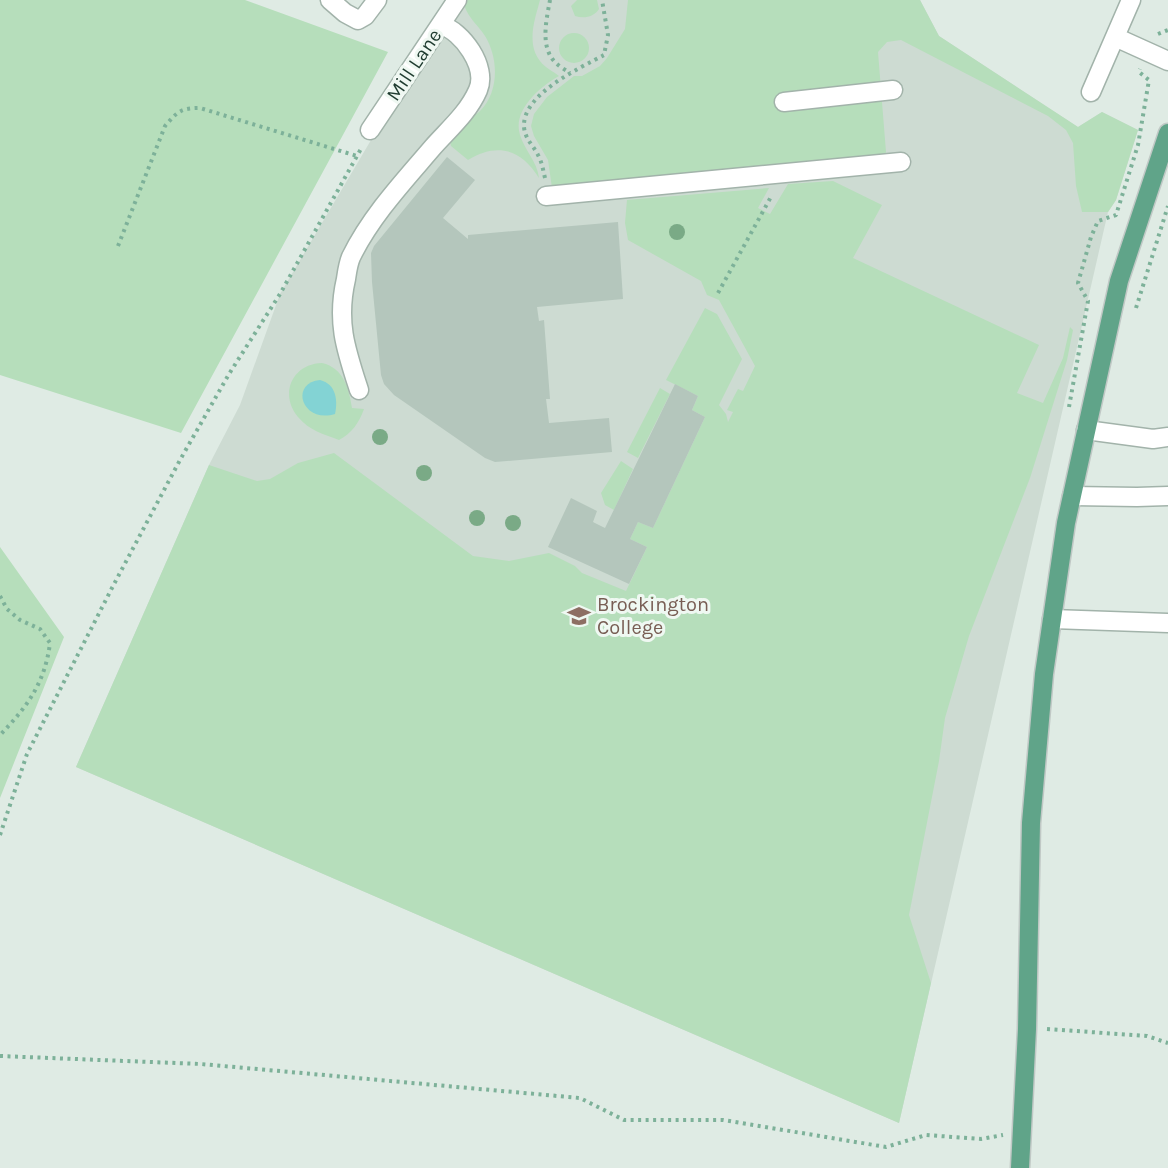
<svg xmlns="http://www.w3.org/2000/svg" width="1168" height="1168" font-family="Karla,sans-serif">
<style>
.built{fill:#cddbd2}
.green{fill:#b6debb}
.water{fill:#83d3d4}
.building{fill:#b4c6bc}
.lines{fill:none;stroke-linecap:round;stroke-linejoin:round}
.minor-casing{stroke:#a2b3aa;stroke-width:21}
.major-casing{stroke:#c0c8c5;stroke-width:21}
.path{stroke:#7db199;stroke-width:4;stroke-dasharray:3 4.5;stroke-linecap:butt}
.minor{stroke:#fff;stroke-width:18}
.major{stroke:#60a489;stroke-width:18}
.tree{fill:#7aaa86}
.labels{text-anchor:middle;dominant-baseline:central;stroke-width:6;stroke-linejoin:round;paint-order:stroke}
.street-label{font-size:20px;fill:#1f3c30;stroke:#eff8f2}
.education-label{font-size:20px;fill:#785e54;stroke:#eff8f2;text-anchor:start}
</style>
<rect width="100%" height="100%" fill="#dfebe4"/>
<path class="built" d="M467,0H920L939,36L1078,127L1102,112L1138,130L1116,200L1108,212L899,1123L76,767L209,465L240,405L280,294L374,135Z"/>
<path class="green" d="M0,0H245L388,52L181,433L0,375Z
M468,0H540C535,19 526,43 540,61C545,68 553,71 559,76C541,86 512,110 520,135C525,151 537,161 539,178C521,149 497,142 468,160L451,146L448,132C458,125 471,119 480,111C499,92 499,59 485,36C478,25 469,19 464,5Z
M577,0H597L599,9C594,17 584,19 575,16L571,6Z
M628,0H920L939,36L1078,127L1102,112L1138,130L1116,200L1108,212H1082L1076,186L1073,143L1066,130L1048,116L901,40L887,42L878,52L886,152L884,156L552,188L548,160L534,136L531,126L534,114L547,97L574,76H582L600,66L607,58L625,29Z
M559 48a15 15 0 1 1 30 0a15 15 0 1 1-30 0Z
M833,181L882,205L853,258L1039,345L1017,393L1043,403L1063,358L1070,327L1073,330L1067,360L1030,478L969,636L945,718L939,761L909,915L931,983L899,1123L76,767L209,465L257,481L270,479L298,463L334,453L473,556L509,561L549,553L575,566L582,573L626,591L647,547L630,539L638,522L653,528L705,417L692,410L698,396L666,380L705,308L717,314L742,359L719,405L726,414L728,422L733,412L727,410L738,389L743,391L755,366L719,300L707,295L701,281L628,240L625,223L627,200L769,188L758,208L770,214L788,184Z
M322,363C344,368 349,389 352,408L364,409C359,423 352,433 339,440C323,434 310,431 298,417C279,394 292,364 322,363Z
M660,388L670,394L638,458L627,452Z
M621,461L633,469L614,510L605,505L601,493Z
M0,547L64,637L0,798Z"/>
<path class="water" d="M320,380C336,384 338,400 335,414C302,424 289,383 320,380Z"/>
<path class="building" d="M447,157L475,180L443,218L468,239V235L618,222L623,299L537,307L539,321L544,320L550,399H546L549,423L609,418L612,452L495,462L485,458L394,395L384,384L381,375L372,282L371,253L374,246Z
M675,384L698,396L692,410L705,417L653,528L638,522L630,539L647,547L629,584L548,547L571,498L597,511L593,522L605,528Z"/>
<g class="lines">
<g class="minor-casing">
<path id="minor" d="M330,0L345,13L358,20L365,16L377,0
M1115,37L1168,61
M1091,92L1131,0
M784,102L893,90
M370,130L457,0
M546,196L901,162
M359,390C346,350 336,322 346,279C347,272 348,264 351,257C371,216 404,181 433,147C449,129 468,113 478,90C488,67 462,31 441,25
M1086,430L1153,439L1168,437
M1072,496L1137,497L1168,496
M1052,619L1168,623"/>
</g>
<g class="major-casing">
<path id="major" d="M1020,1168L1027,1029L1031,823L1044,674L1052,619L1066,523L1119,281L1168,133"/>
</g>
<path class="path" d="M550,0C547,17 541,41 551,57C555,64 564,69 570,73
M1158,34L1168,30
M545,178C543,170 542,162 538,155C533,145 525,139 524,127C522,94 580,68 604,55L608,35L602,0
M118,246L165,126C178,111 181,108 200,108L357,156
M718,293L772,195
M1136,308L1168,206
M1069,407L1088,301L1078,283L1091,237L1098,221L1116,215L1138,145L1149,80L1139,72L1140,69
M0,596L7,609L20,620L40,629L50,643C45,683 27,707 0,735
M0,835L27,754L113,586L180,460L229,374L280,294L362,147
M1047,1029L1147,1036L1168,1043
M0,1056L201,1064L580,1098L624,1120H723L886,1147L926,1135L981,1139L1003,1135"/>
<use href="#minor" class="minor"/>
<use href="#major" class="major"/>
</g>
<g class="tree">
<circle cx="677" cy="232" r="8"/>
<circle cx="380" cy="437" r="8"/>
<circle cx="424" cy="473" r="8"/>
<circle cx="477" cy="518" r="8"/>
<circle cx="513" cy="523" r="8"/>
</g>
<defs>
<g id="school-bare" transform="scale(1.8)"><path d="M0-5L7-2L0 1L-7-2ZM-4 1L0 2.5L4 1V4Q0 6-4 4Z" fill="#8d6e63" stroke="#eff8f2" stroke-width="2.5" paint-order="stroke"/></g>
</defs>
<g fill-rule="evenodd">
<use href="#school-bare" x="579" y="616"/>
</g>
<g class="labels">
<g class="street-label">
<text transform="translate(414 65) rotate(-56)">Mill Lane</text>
</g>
<g class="education-label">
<text x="597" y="604">Brockington<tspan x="597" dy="23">College</tspan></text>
</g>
</g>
</svg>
